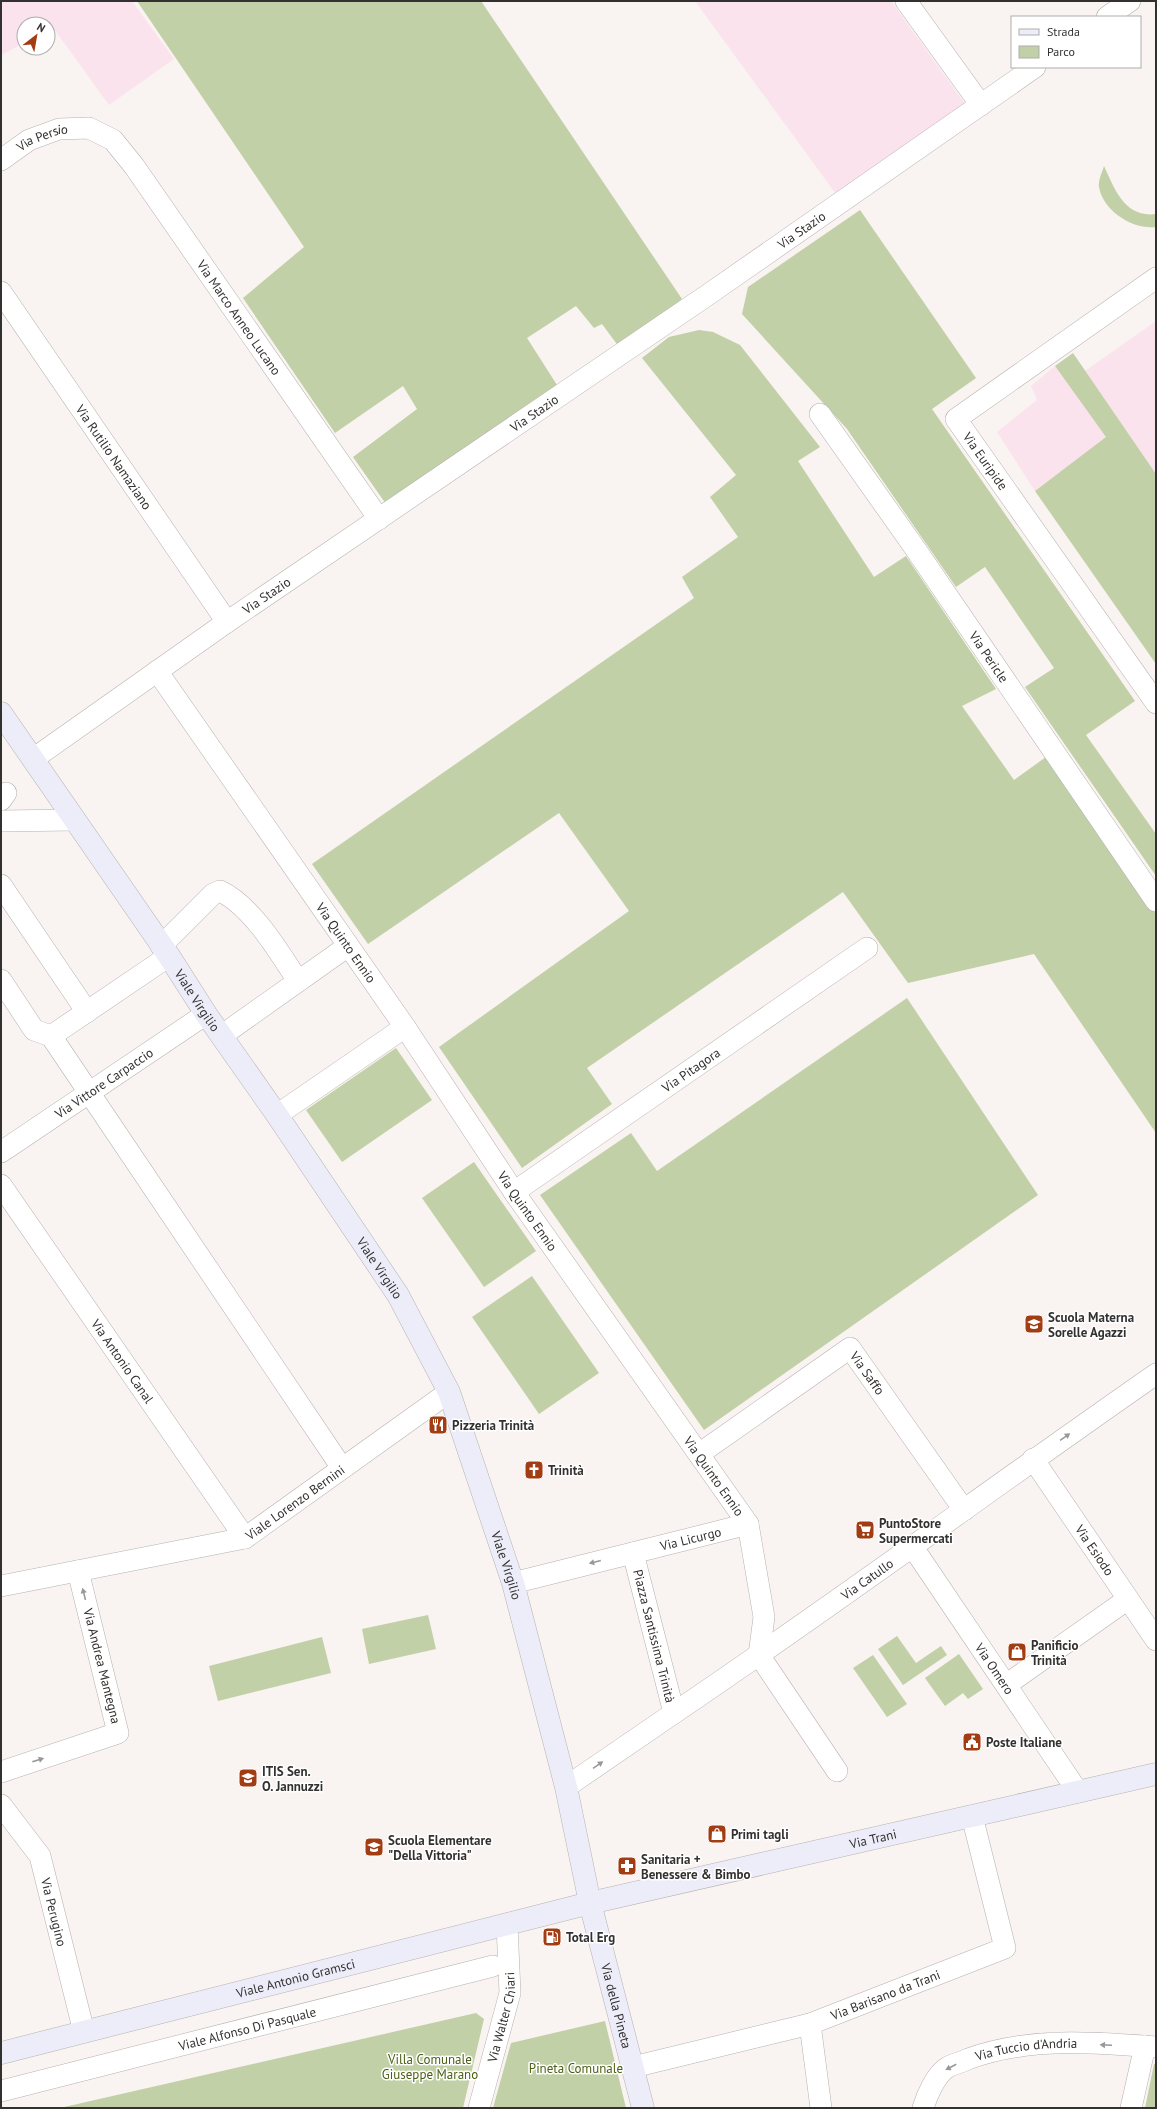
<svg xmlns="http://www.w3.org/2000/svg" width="1157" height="2109" font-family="'PT Sans',sans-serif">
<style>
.industrial{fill:#fbe3ee}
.green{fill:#c1d0a6}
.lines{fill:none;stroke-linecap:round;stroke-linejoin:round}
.street-casing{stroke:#b7b1af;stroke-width:22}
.secondary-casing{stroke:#b7b1af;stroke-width:23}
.street{stroke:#fff;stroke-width:21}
.secondary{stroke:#ededfa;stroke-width:22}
.oneway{fill:#999898}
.labels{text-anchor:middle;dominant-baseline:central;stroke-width:3;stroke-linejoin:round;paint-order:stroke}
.street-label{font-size:13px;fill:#333130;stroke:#fff}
.poi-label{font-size:13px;font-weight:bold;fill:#333130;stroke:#fff;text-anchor:start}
.park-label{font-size:13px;fill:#4b5f15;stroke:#fff}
</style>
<rect width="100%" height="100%" fill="#f9f3f1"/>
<path class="industrial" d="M1,1H132L174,59L109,105L54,29L48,31V24H24V43L1,55Z
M695,1H891L965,104L836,194Z
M1156,321V474L1085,371Z
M1055,366L1107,437L1035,491L997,432L1037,400L1031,386Z"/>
<path class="green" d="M137,1H481L682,299L619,347L602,324L594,328L576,306L527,338L557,385L386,504L353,457L417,409L403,386L335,433L243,298L304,247Z
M1104,166C1115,190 1125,218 1156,214V227C1133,230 1103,211 1099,187C1098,180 1102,173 1104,166Z
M860,210L976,378L932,409L1135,701L1086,735L1156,834V876L1025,687L1054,668L985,567L956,587L847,429L742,314L748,287Z
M699,330L713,332L740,345L820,447L798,461L874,577L906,556L996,689L962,706L1014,780L1046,757L1156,913V1133L1034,954L908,983L843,892L587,1068L612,1104L522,1168L439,1047L629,911L559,813L368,944L312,864L694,598L682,577L738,537L710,497L736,475L642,358L669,337Z
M1073,353L1156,474V664L1035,491L1106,437L1055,366Z
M907,998L1038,1195L704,1430L540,1195L631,1133L657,1171Z
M396,1048L432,1100L342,1162L306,1110Z
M474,1162L536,1251L484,1287L422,1198Z
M532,1276L599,1373L539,1414L472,1317Z
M428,1615L436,1649L369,1664L362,1629Z
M897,1636L916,1663L941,1646L947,1655L903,1685L878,1649Z
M322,1637L331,1673L218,1701L209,1666Z
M959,1654L983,1689L968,1699L963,1693L945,1706L925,1678Z
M873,1655L907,1704L887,1717L853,1668Z
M476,2013L484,2019L463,2108H60Z
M605,2021L626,2108H493L511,2043Z
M1154,2064H1156V2108H1145Z"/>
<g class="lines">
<g class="street-casing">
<g id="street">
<path d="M906,1L981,105"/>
<path d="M1107,17L1130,1"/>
<path id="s1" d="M1,160L29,140L59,129L89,128L113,140L134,166L379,519"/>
<path id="s2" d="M1156,278L956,419L1156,703"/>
<path id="s3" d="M1,292L227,622"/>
<path id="s4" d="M820,414L912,544L1156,901"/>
<path id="s5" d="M157,671L405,1027L514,1192L748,1524L764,1617L759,1655L837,1771"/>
<path id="s6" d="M33,759L227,622L709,294L1035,67"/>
<path d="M1,800L6,793"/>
<path d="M1,821L74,820"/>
<path d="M1,885L87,1012"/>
<path d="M161,946L213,894L220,891C252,906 279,952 298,981"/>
<path d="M169,956L51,1036L342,1468"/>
<path d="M1,980L34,1030L51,1036"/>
<path d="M221,1036L348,946"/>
<path d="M277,1115L405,1027"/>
<path id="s7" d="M1,1152L206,1014"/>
<path id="s8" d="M1,1185L245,1538"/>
<path id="s9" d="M514,1192L867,948"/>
<path id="s10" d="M699,1454L850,1348L964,1510"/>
<path id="s11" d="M1033,1459L1156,1640"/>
<path id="s12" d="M912,1546L1078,1792"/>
<path id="s13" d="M513,1583L748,1524"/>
<path id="s14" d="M1,1586L245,1538L449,1392"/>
<path d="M1006,1685L1128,1599"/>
<path id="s15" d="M674,1713C837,1603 995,1486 1156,1374"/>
<path d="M1,1772L118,1733L78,1571"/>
<path d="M566,1787L674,1713L633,1553"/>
<path id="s16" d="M1,1805L40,1856L84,2032"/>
<path d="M810,2024L821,2108"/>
<path id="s17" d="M633,2067L810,2024L1005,1948L972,1816"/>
<path id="s18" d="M1,2091L493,1966"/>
<path id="s19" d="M479,2108L510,1993L507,1925"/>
<path id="s20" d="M923,2108C927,2095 936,2074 948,2067C954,2064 962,2062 968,2059C1027,2037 1094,2042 1156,2047"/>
<path d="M1131,2108L1145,2046"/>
</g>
</g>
<g class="secondary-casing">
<g id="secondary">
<path id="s21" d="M1,713L169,956L206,1014L277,1115L398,1295L449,1392L513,1583L566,1787L590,1903L643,2108"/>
<path id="s22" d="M1,2053L590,1903L1156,1774"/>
</g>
</g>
<use href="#street" class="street"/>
<use href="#secondary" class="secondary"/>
</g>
<defs><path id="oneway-solid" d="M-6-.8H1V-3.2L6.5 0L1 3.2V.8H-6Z"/></defs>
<g class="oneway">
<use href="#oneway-solid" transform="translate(1065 1437) rotate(-35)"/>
<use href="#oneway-solid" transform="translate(595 1562) rotate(166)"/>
<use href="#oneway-solid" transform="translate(84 1594) rotate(-104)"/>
<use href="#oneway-solid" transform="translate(38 1760) rotate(-18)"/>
<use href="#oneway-solid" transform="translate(598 1765) rotate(-34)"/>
<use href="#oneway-solid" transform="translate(1106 2045) rotate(-177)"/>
<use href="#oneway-solid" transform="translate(951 2067) rotate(152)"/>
</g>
<defs>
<g id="school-square" transform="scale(1)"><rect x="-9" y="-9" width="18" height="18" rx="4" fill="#a23c12" stroke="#fff"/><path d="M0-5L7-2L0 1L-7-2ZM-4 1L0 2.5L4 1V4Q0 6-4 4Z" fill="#fff"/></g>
<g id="restaurant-square" transform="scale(1)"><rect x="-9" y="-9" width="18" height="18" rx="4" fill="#a23c12" stroke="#fff"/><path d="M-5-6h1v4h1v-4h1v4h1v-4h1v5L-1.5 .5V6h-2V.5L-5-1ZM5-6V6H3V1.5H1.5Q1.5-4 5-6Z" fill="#fff"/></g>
<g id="church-square" transform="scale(1)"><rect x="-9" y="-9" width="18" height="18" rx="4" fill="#a23c12" stroke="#fff"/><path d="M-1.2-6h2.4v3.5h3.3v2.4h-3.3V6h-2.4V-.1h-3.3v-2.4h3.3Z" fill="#fff"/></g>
<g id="supermarket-square" transform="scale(1)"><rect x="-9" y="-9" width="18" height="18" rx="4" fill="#a23c12" stroke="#fff"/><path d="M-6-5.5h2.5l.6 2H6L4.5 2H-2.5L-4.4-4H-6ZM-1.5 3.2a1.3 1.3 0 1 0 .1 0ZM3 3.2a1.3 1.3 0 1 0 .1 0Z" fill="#fff"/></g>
<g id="shop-square" transform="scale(1)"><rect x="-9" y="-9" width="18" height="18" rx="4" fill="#a23c12" stroke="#fff"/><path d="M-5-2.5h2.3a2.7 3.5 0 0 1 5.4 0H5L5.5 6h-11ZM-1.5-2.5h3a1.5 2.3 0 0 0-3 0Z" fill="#fff"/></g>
<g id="civic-square" transform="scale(1)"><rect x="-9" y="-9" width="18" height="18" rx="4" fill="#a23c12" stroke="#fff"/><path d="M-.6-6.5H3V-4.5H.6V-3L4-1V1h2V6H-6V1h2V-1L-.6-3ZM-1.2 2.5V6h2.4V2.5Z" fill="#fff"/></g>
<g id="university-square" transform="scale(1)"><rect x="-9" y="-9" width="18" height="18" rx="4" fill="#a23c12" stroke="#fff"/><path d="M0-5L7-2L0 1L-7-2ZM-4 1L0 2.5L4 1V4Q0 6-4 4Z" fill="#fff"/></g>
<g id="pharmacy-square" transform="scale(1)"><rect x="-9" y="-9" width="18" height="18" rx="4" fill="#a23c12" stroke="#fff"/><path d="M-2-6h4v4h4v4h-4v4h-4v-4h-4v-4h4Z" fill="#fff"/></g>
<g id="fuel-square" transform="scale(1)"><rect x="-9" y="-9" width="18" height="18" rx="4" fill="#a23c12" stroke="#fff"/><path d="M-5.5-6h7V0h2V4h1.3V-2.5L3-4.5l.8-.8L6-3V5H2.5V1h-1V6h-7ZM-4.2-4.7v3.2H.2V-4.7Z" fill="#fff"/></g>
</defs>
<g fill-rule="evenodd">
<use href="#school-square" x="1034" y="1324"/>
<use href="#restaurant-square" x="438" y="1425"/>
<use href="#church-square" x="534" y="1470"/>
<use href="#supermarket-square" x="865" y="1530"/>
<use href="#shop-square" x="1017" y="1652"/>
<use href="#civic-square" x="972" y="1742"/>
<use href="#university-square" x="248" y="1778"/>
<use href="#shop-square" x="717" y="1834"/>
<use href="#school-square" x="374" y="1847"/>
<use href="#pharmacy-square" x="627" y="1866"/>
<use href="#fuel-square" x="552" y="1937"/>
</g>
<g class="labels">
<g class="street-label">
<text stroke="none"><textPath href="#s1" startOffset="48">Via Persio</textPath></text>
<text stroke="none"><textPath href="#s6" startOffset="933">Via Stazio</textPath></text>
<text stroke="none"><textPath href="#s1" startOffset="341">Via Marco Anneo Lucano</textPath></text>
<text stroke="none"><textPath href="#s6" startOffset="609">Via Stazio</textPath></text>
<text stroke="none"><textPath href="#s3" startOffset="200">Via Rutilio Namaziano</textPath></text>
<text stroke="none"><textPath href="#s2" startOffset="296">Via Euripide</textPath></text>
<text stroke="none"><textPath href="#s6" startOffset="285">Via Stazio</textPath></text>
<text stroke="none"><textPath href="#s4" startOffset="296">Via Pericle</textPath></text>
<text stroke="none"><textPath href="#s5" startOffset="331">Via Quinto Ennio</textPath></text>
<text stroke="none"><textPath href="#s21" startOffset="348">Viale Virgilio</textPath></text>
<text stroke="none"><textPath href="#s9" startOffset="215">Via Pitagora</textPath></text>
<text stroke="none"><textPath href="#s7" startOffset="124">Via Vittore Carpaccio</textPath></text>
<text stroke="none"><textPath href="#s5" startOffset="655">Via Quinto Ennio</textPath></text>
<text stroke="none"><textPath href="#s21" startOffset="672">Viale Virgilio</textPath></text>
<text stroke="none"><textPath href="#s8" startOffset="214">Via Antonio Canal</textPath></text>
<text stroke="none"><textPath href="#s10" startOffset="215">Via Saffo</textPath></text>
<text stroke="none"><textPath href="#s5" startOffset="979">Via Quinto Ennio</textPath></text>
<text stroke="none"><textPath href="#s14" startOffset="310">Viale Lorenzo Bernini</textPath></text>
<text stroke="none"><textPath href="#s13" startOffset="183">Via Licurgo</textPath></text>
<text stroke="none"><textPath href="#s11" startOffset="110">Via Esiodo</textPath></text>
<text stroke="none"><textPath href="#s21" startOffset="997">Viale Virgilio</textPath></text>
<text stroke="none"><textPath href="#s15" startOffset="235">Via Catullo</textPath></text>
<text transform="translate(654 1636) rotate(76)">Piazza Santissima Trinità</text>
<text transform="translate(102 1666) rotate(76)">Via Andrea Mantegna</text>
<text stroke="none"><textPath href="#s12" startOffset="148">Via Omero</textPath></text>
<text stroke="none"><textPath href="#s22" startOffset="898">Via Trani</textPath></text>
<text stroke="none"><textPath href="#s16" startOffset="122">Via Perugino</textPath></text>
<text stroke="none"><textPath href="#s22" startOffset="304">Viale Antonio Gramsci</textPath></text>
<text stroke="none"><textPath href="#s17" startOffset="263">Via Barisano da Trani</textPath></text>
<text stroke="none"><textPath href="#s21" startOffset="1451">Via della Pineta</textPath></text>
<text stroke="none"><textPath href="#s19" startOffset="94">Via Walter Chiari</textPath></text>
<text stroke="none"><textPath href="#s18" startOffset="254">Viale Alfonso Di Pasquale</textPath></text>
<text stroke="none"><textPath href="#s20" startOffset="130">Via Tuccio d'Andria</textPath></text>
</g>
<g class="poi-label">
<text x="1048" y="1317">Scuola Materna<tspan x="1048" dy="15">Sorelle Agazzi</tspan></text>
<text x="452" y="1425">Pizzeria Trinità</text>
<text x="548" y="1470">Trinità</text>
<text x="879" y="1523">PuntoStore<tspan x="879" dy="15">Supermercati</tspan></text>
<text x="1031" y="1645">Panificio<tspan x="1031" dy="15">Trinità</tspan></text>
<text x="986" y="1742">Poste Italiane</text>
<text x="262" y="1771">ITIS Sen.<tspan x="262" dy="15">O. Jannuzzi</tspan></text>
<text x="731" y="1834">Primi tagli</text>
<text x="388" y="1840">Scuola Elementare<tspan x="388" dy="15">"Della Vittoria"</tspan></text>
<text x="641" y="1859">Sanitaria +<tspan x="641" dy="15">Benessere &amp; Bimbo</tspan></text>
<text x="566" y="1937">Total Erg</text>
</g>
<g class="park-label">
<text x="430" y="2059">Villa Comunale<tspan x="430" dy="15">Giuseppe Marano</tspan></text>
<text x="576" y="2068">Pineta Comunale</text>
</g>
</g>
<rect width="1157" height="2109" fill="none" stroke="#333130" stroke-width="4"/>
<rect x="1011" y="16" width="130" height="52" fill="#ffffff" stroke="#adadac"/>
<rect x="1019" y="29" width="20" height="6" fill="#ededfa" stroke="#adadac"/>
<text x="1047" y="36" font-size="12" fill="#333130">Strada</text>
<rect x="1019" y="46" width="20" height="12" fill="#c1d0a6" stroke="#adadac"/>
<text x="1047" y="56" font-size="12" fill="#333130">Parco</text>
<g transform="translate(36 36) rotate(31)"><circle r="19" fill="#ffffff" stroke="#adadac"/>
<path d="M0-3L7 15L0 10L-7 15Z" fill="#a23c12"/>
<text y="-6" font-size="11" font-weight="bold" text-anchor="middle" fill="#333130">N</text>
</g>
</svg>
